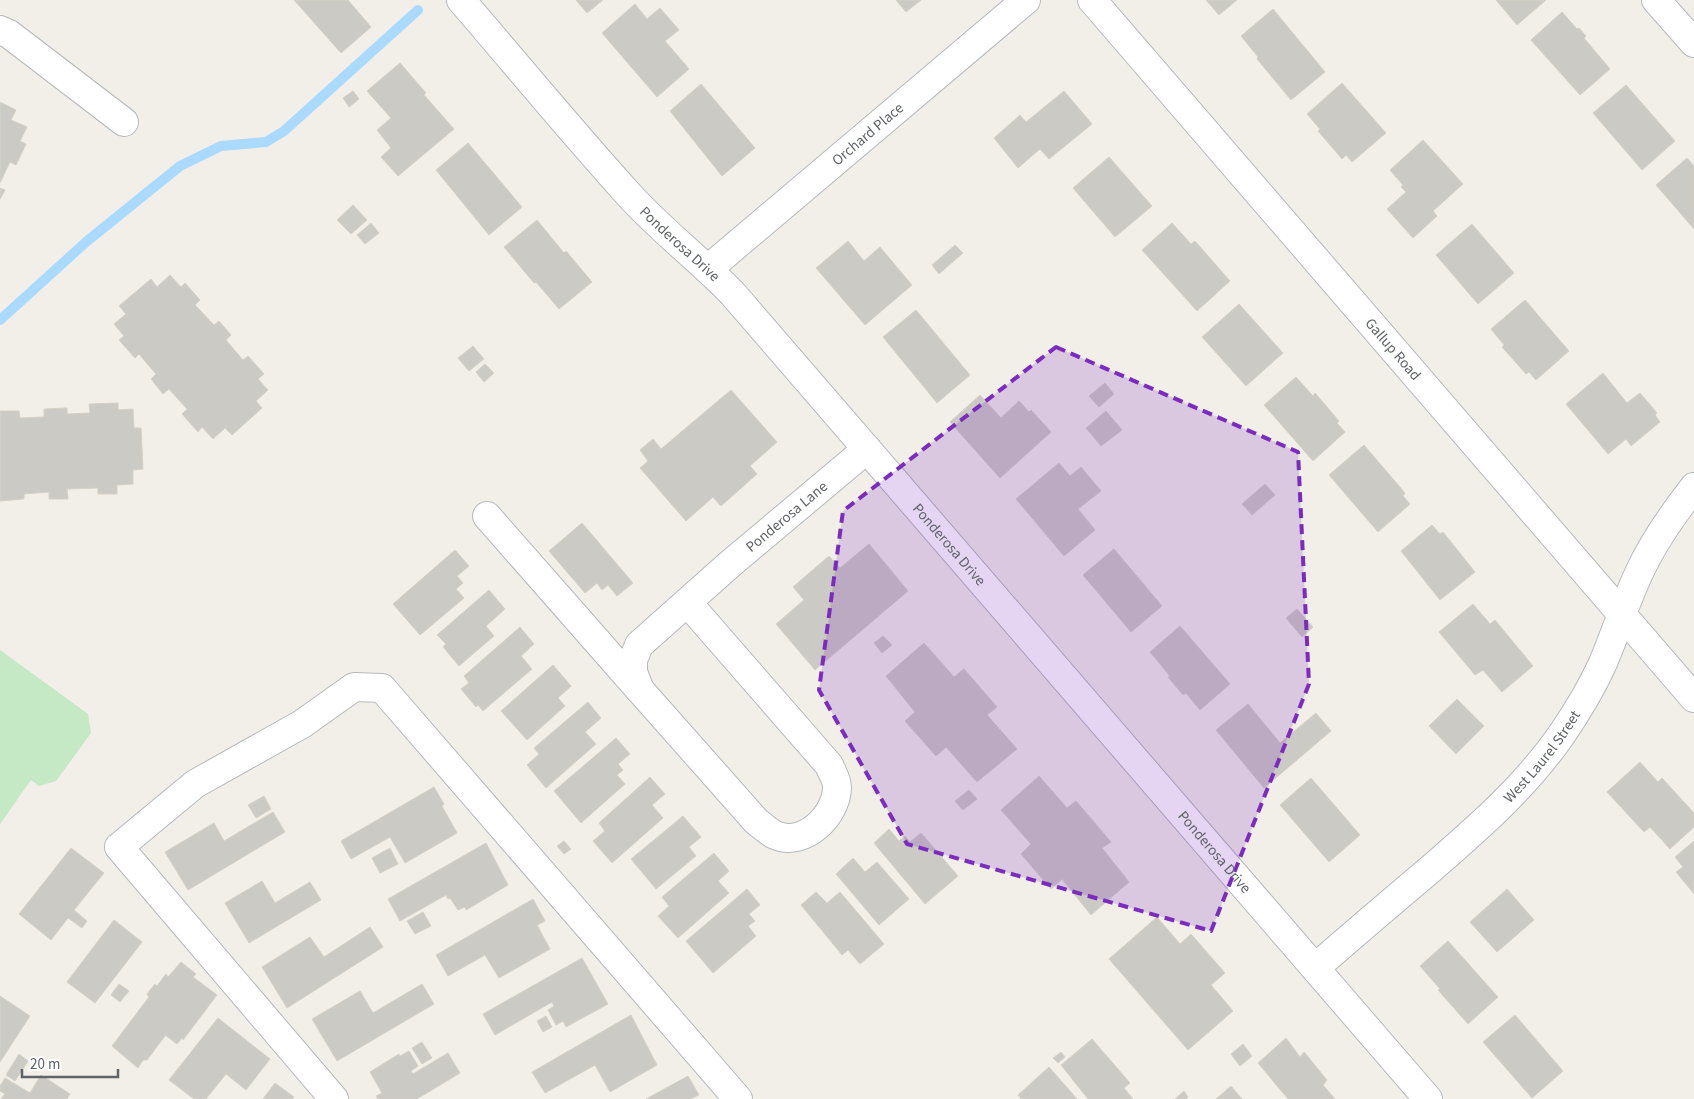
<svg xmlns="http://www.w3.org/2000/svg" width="1694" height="1099" font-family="'Source Sans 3',sans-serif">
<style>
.green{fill:#c5e8c5}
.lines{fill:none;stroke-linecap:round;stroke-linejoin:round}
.stream{stroke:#aadaff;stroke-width:10}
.building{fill:#cccac5;stroke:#d6d1c6}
.minor-casing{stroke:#b5b8bc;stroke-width:30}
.minor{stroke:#fff;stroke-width:28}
.marked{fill:#7b2cbf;fill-opacity:0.2;stroke:#7b2cbf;stroke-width:4;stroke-dasharray:10 6;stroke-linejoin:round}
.labels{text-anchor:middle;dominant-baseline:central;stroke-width:4;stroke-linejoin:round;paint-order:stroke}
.street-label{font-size:15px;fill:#5f6368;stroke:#fff}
</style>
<rect width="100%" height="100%" fill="#f1efe8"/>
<path class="green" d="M0,650L88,714L91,733L56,781L39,786L31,780L0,824Z"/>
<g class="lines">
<path class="stream" d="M0,320L86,242L180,166L221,146L266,142L284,131L418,10"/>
</g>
<path class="building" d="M294,0H348L371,27L341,53Z
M576,0H603L587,13Z
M896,0H921L906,12Z
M1206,0H1237L1219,15Z
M1496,0H1546L1517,25Z
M635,4L647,19L660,8L679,30L665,41L689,69L657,97L602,33Z
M1273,9L1325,72L1291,100L1257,59L1258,57L1241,36Z
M1562,12L1577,29L1579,28L1586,36L1584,38L1610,69L1580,95L1531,40Z
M400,63L426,93L424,95L454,129L398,176L381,157L391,148L377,130L391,118L367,91Z
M1342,83L1386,133L1352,162L1346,155L1342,159L1318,131L1320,129L1307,114Z
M701,84L755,148L722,176L670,111Z
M1626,85L1675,141L1642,170L1593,113Z
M353,91L359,99L349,107L343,98Z
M1064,91L1092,124L1049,159L1040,149L1018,168L994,138L1020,115L1026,122Z
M0,102L16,110L11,120L27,127L20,141L26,144L16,165L10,162L0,183Z
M1423,140L1463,184L1433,211L1437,216L1413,238L1387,209L1406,192L1401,187L1403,185L1390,170Z
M468,143L522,207L489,235L436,170Z
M1109,157L1152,206L1115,237L1073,188Z
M1687,158L1694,166V229L1656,185Z
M0,188L5,190L0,199Z
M353,205L367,220L351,234L337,220Z
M537,220L564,253L566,251L592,282L559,309L536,282L534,283L504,247Z
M371,223L379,233L365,244L357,235Z
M1172,223L1191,244L1195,241L1230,281L1197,311L1142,250Z
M1472,224L1514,273L1478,304L1436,255Z
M848,241L864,261L880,247L912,285L865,325L816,268Z
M955,245L963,253L939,274L932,265Z
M170,275L181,287L185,283L200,300L195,305L214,325L219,321L231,335L226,340L243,360L248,356L264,374L258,379L268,390L256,401L262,408L232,435L225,428L213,439L202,427L198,432L182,414L187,409L169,389L163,394L151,379L156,374L139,354L135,358L119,340L124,336L114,324L126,314L119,306L151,279L157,287Z
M1525,300L1569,351L1536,380L1529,372L1526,374L1502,347L1504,345L1491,329Z
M1239,304L1283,353L1246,386L1202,337Z
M916,310L970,375L937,403L883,337Z
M473,346L484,359L469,371L458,358Z
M485,364L494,373L484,382L476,372Z
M1603,373L1627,403L1640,393L1657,413L1655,415L1660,422L1631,446L1626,439L1608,454L1566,404Z
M1296,377L1313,396L1315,393L1339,421L1337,423L1345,432L1313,461L1264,405Z
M1105,383L1114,394L1099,407L1089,396Z
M731,390L777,442L750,466L757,474L721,506L713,497L686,521L640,468L648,461L640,450L653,439L661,449Z
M980,395L1001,418L1019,401L1029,412L1031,410L1051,432L1000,478L950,422Z
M118,403V410L133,409L134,428H141L143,469L133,470V484L117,485V494H98V488L67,489L68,499H49V492L24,494V499L0,501V411H19L20,418L44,417V409L67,408V414L90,413L89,404Z
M1106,411L1122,430L1101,446L1086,428Z
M1364,445L1405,493L1403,496L1410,504L1378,532L1329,475Z
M1059,463L1070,476L1081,467L1101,491L1078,509L1095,530L1064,556L1016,499Z
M1265,484L1275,495L1252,515L1242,504Z
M582,523L633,583L617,596L608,585L602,590L597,583L585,593L549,551Z
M1432,525L1440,534L1443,532L1475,572L1440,600L1401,551Z
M869,544L908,591L815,670L776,624L804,600L793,587L829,556L840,568Z
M1114,549L1162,606L1131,632L1083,575Z
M455,550L469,566L457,576L463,583L456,589L464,598L420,635L393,604Z
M489,590L505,609L486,626L494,636L459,666L443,647L446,644L437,635Z
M1473,604L1490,624L1495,620L1533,666L1502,692L1483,670L1475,675L1439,632Z
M1297,609L1313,627L1302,637L1286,618Z
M1180,626L1230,684L1200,710L1186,693L1183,695L1168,677L1170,676L1150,652Z
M520,627L534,644L521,656L532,669L483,711L478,705L476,707L461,689L469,683L464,676Z
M883,636L892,645L882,653L874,643Z
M924,643L954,677L964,669L997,707L987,715L1017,749L977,782L946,747L936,756L905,721L915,712L886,676Z
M553,665L571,686L558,698L565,706L527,740L501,711Z
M1457,699L1484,726L1456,754L1429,726Z
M588,702L601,718L585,732L596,744L546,788L527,765L539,754L534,748Z
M1248,704L1280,743L1316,713L1331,731L1264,788L1216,730Z
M616,738L630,754L618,764L623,770L617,775L625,784L581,823L554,791Z
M1640,762L1658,782L1662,778L1694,813V827L1670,849L1650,827L1644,832L1607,792Z
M1039,776L1067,808L1076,801L1111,842L1102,848L1129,882L1091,915L1062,879L1051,889L1021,854L1031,844L1001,810Z
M650,777L665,794L652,805L663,818L612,863L593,841L605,831L599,823Z
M1311,778L1360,835L1329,862L1280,805Z
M434,787L444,804L442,806L457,833L405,863L390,837L351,859L341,841Z
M969,790L977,799L963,810L955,801Z
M264,796L271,809L256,818L248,805Z
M273,812L285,832L188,890L165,852L214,823L224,841Z
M683,816L701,837L689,847L696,856L656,889L631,859Z
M889,829L899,841L905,836L910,842L921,833L958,876L925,904L874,843Z
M564,841L571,849L564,854L557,846Z
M1694,841V894L1676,872L1683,867L1675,857Z
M486,843L508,885L466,910L465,907L458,910L450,898L448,899L446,895L400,921L388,899Z
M71,848L104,873L74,910L87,921L82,928L68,918L51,940L19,914Z
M390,848L398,864L380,873L372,858Z
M714,853L729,871L718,881L729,893L678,938L658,916L669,906L662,897Z
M853,858L865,872L877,862L909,899L879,925L836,874Z
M262,881L275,903L310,882L321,900L249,943L225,903Z
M747,889L760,905L749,914L755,921L748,926L756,936L713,973L686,941Z
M1507,889L1534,920L1497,952L1470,922Z
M816,892L827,903L840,892L884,944L860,964L848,950L842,955L801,905Z
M533,899L545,921L537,925L550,949L499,978L485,955L448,976L436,955Z
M423,912L431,926L415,934L407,921Z
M1157,917L1180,944L1191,934L1225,973L1211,985L1233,1011L1188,1050L1109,959Z
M114,920L142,942L95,1003L67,982Z
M370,927L383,947L287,1008L262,967L310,937L324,957Z
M1448,941L1498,997L1468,1024L1438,990L1440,989L1420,966Z
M582,958L608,1004L566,1027L563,1021L556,1025L548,1010L554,1006L552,1002L495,1035L483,1014Z
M181,962L196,974L193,977L217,995L183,1040L182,1038L177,1044L164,1034L165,1036L147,1060H143L138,1068L112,1046L149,997L147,994L155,984L157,986L166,974L168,977Z
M119,984L129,991L120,1002L111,995Z
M422,984L434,1004L337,1061L312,1019L360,991L373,1013Z
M0,996L30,1016L0,1062Z
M631,1015L657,1065L610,1092L595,1065L545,1093L532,1072Z
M1515,1015L1563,1071L1532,1098L1483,1042Z
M546,1016L552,1027L543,1032L537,1021Z
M218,1018L270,1059L246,1090L226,1074L206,1099H194L169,1080Z
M1286,1038L1300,1057L1304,1052L1327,1080L1323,1085L1335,1099H1288L1258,1063Z
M1092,1039L1130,1083L1124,1088L1133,1099H1088L1061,1065Z
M422,1042L432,1058L422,1064L412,1048Z
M1243,1044L1252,1056L1240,1066L1231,1054Z
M409,1051L418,1066L411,1071L413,1074L448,1053L460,1073L417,1099H378L376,1096L382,1093L370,1072L399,1054L400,1056Z
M1061,1052L1065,1057L1058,1063L1053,1058Z
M19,1054L28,1061L15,1081L6,1075Z
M1049,1067L1077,1099H1021L1018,1095Z
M41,1075L70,1094L67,1099H1L5,1094L0,1091V1086L5,1078L30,1093Z
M688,1076L699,1095L691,1099H646Z
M275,1083L294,1097L292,1099H263Z
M1231,1086L1242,1099H1216Z
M1184,1091L1188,1097L1186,1099H1175Z"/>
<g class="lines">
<g class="minor-casing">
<g id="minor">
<path id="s1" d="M461,0C517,65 572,132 630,196C662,231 700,260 733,294L1428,1099"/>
<path id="s2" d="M1092,0L1694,698"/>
<path d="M1656,0L1694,43"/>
<path d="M0,30L9,34L124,122"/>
<path id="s3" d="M708,269L1026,0"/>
<path d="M487,516L639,689"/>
<path id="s4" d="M687,602L829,765C832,772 837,780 837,787C837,815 804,848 775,835C769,832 762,826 756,821L640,690L633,672V660L639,645L730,564L867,449"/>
<path id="s5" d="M1315,968C1354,934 1394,900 1433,867C1480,826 1526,786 1562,734C1577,712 1591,689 1602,665C1615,635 1625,603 1639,573C1653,542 1673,514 1694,487"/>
<path d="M334,1099L119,847L195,784L302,724L354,687L382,688L738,1099"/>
</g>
</g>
<use href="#minor" class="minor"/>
</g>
<path class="marked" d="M1056,347L1298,452L1309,684L1211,931L907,844L819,690L843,511Z"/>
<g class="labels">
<g class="street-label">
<text stroke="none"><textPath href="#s3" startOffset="209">Orchard Place</textPath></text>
<text stroke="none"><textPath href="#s1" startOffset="328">Ponderosa Drive</textPath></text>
<text stroke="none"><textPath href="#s2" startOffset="461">Gallup Road</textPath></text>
<text stroke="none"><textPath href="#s4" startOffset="772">Ponderosa Lane</textPath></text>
<text stroke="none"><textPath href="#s1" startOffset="732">Ponderosa Drive</textPath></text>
<text stroke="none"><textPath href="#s5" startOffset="311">West Laurel Street</textPath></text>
<text stroke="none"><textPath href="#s1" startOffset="1138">Ponderosa Drive</textPath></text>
</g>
</g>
<path d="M22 1069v8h96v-8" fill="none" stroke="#5f6368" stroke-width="2.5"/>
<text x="30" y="1069" font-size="15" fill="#5f6368" stroke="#ffffff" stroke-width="4" paint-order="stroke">20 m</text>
</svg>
